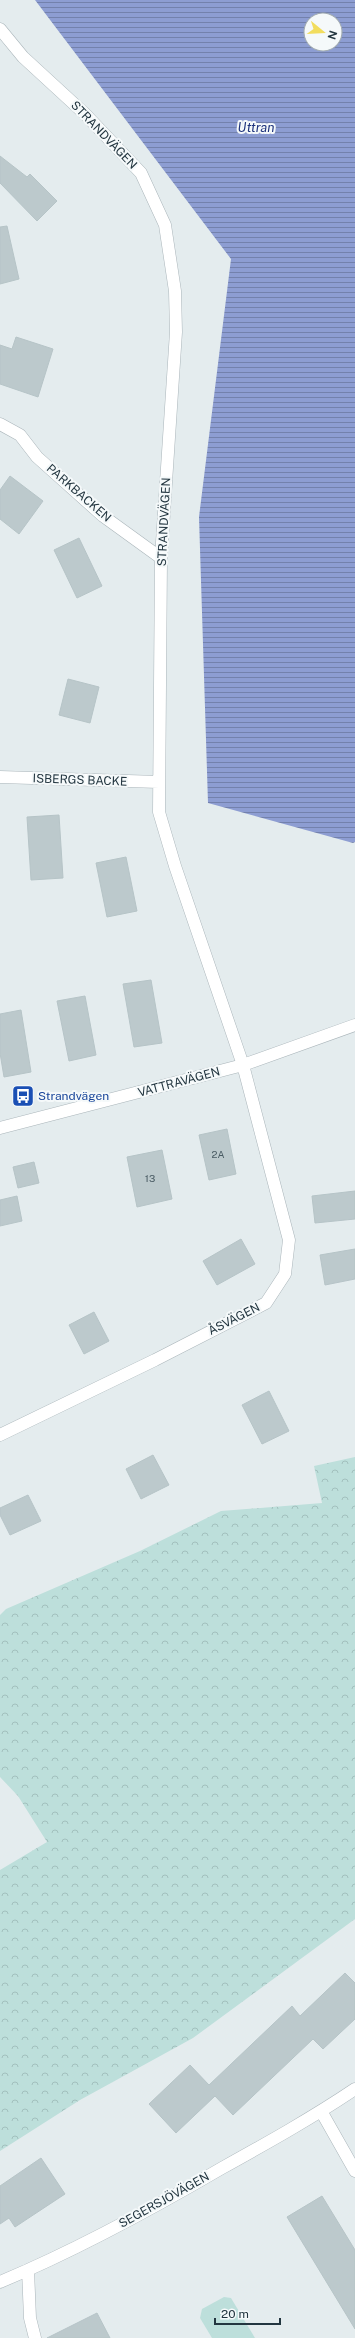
<svg xmlns="http://www.w3.org/2000/svg" width="355" height="2338" font-family="'Public Sans',sans-serif">
<style>
.forest{fill:url(#forest-crowns)}
.pitch{fill:#bddfdb}
.water{fill:url(#water-rules);fill-rule:evenodd}
.building{fill:#bcc9cc;stroke:#b6c4c7}
.lines{fill:none;stroke-linecap:round;stroke-linejoin:round}
.minor-casing{stroke:#aab5ba;stroke-width:13}
.minor{stroke:#fff;stroke-width:12}
.labels{text-anchor:middle;dominant-baseline:central;stroke-width:4;stroke-linejoin:round;paint-order:stroke}
.number-label{font-size:10px;fill:#495b63}
.street-label{font-size:12px;fill:#233640;stroke:#f5f9fa}
.transit-label{font-size:12px;fill:#164399;stroke:#f5f9fa;text-anchor:start}
.water-label{font-size:13px;font-style:italic;fill:#1d327c;stroke:#f5f9fa}
</style>
<defs>
<pattern id="forest-crowns" width="20" height="18" patternUnits="userSpaceOnUse"><rect width="20" height="18" fill="#bddfdb"/><path d="M2 6a3 3 0 1 1 6 0M12 15a3 3 0 1 1 6 0" fill="none" stroke="#a2c0bd"/></pattern>
<pattern id="water-rules" width="6" height="5" patternUnits="userSpaceOnUse"><rect width="6" height="5" fill="#8d9dd2"/><path d="M0 2.5h6" fill="none" stroke="#7381ac"/></pattern>
</defs>
<rect width="100%" height="100%" fill="#e4ecee"/>
<path class="forest" d="M355,1457V1919L193,2038L80,2100L0,2151V1870L47,1842L18,1796L0,1777V1615L6,1609L140,1551L221,1511L322,1503L314,1466Z"/>
<path class="pitch" d="M224,2297L231,2298L255,2338H212L200,2318L202,2309Z"/>
<path class="water" d="M35,0H355V842L353,843L208,803L199,517L231,259ZM311,20H335V44H311Z"/>
<path class="building" d="M0,156L27,177L30,174L57,201L37,221L0,183Z
M7,226L19,279L0,284V227Z
M16,337L53,349L38,397L0,384V345L12,349Z
M10,476L43,501L19,534L0,519V490Z
M79,538L102,586L77,598L54,550Z
M68,679L99,687L90,723L59,715Z
M59,815L63,878L31,880L27,817Z
M126,857L137,911L107,917L96,863Z
M151,980L162,1043L134,1047L123,984Z
M85,996L96,1055L69,1061L57,1001Z
M21,1010L31,1072L4,1077L0,1053V1014Z
M227,1129L236,1174L209,1180L199,1135Z
M162,1150L172,1199L137,1207L127,1157Z
M34,1162L39,1183L18,1188L13,1167Z
M355,1191V1219L315,1223L312,1196Z
M17,1196L22,1221L0,1226V1200Z
M241,1239L255,1264L217,1285L203,1261Z
M355,1249V1279L325,1285L320,1255Z
M94,1312L109,1341L84,1354L69,1325Z
M269,1391L289,1431L262,1444L242,1405Z
M153,1455L169,1485L141,1499L126,1469Z
M28,1495L41,1521L10,1535L0,1515V1508Z
M345,1973L355,1983V2019L323,2049L313,2039L233,2115L215,2096L176,2133L149,2104L190,2065L209,2085L292,2006L300,2016Z
M41,2158L65,2194L15,2227L9,2218L0,2224V2186Z
M322,2196L355,2250V2329L287,2217Z
M97,2313L110,2338H47Z"/>
<g class="lines">
<g class="minor-casing">
<path id="minor" d="M0,29L23,57L85,114L141,173L165,225L175,291L176,332L161,558L159,812L175,866L243,1065L289,1240L285,1274L266,1303L155,1360L0,1435
M0,424L20,435L37,457L103,516L161,558
M0,777L159,782
M0,1128L243,1065L355,1025
M321,2111L355,2171
M28,2270L30,2318L35,2338
M0,2282C77,2250 150,2210 222,2168C267,2143 312,2118 355,2089"/>
</g>
<use href="#minor" class="minor"/>
</g>
<defs>
<g id="bus-square" transform="scale(1.15)"><rect x="-9" y="-9" width="18" height="18" rx="4" fill="#1a4fb4" stroke="#f5f9fa"/><path d="M-5-6H5V4H4V6H2V4H-2V6H-4V4H-5ZM-3.5-4V0h7V-4ZM-3.5 1.2v1.5H-2V1.2ZM2 1.2v1.5H3.5V1.2Z" fill="#fff"/></g>
</defs>
<g fill-rule="evenodd">
<use href="#bus-square" x="23" y="1096"/>
</g>
<g class="labels">
<g class="number-label">
<text x="218" y="1154">2A</text>
<text x="150" y="1178">13</text>
</g>
<g class="street-label">
<text transform="translate(104 135) rotate(46)">STRANDVÄGEN</text>
<text transform="translate(79 493) rotate(41)">PARKBACKEN</text>
<text transform="translate(164 522) rotate(-87)">STRANDVÄGEN</text>
<text transform="translate(80 780) rotate(2)">ISBERGS BACKE</text>
<text transform="translate(179 1082) rotate(-15)">VATTRAVÄGEN</text>
<text transform="translate(234 1319) rotate(-27)">ÅSVÄGEN</text>
<text transform="translate(164 2200) rotate(-29)">SEGERSJÖVÄGEN</text>
</g>
<g class="transit-label">
<text x="38" y="1096">Strandvägen</text>
</g>
<g class="water-label">
<text x="256" y="127">Uttran</text>
</g>
</g>
<g transform="translate(323 32) rotate(108)"><circle r="19" fill="#f5f9fa" stroke="#a1abb0"/>
<path d="M0-3L7 15L0 10L-7 15Z" fill="#f2dd5e"/>
<text y="-6" font-size="11" font-weight="bold" text-anchor="middle" fill="#233640">N</text>
</g>
<path d="M215 2318v6h65v-6" fill="none" stroke="#233640" stroke-width="2"/>
<text x="221" y="2318" font-size="12" fill="#233640" stroke="#f5f9fa" stroke-width="3" paint-order="stroke">20 m</text>
</svg>
